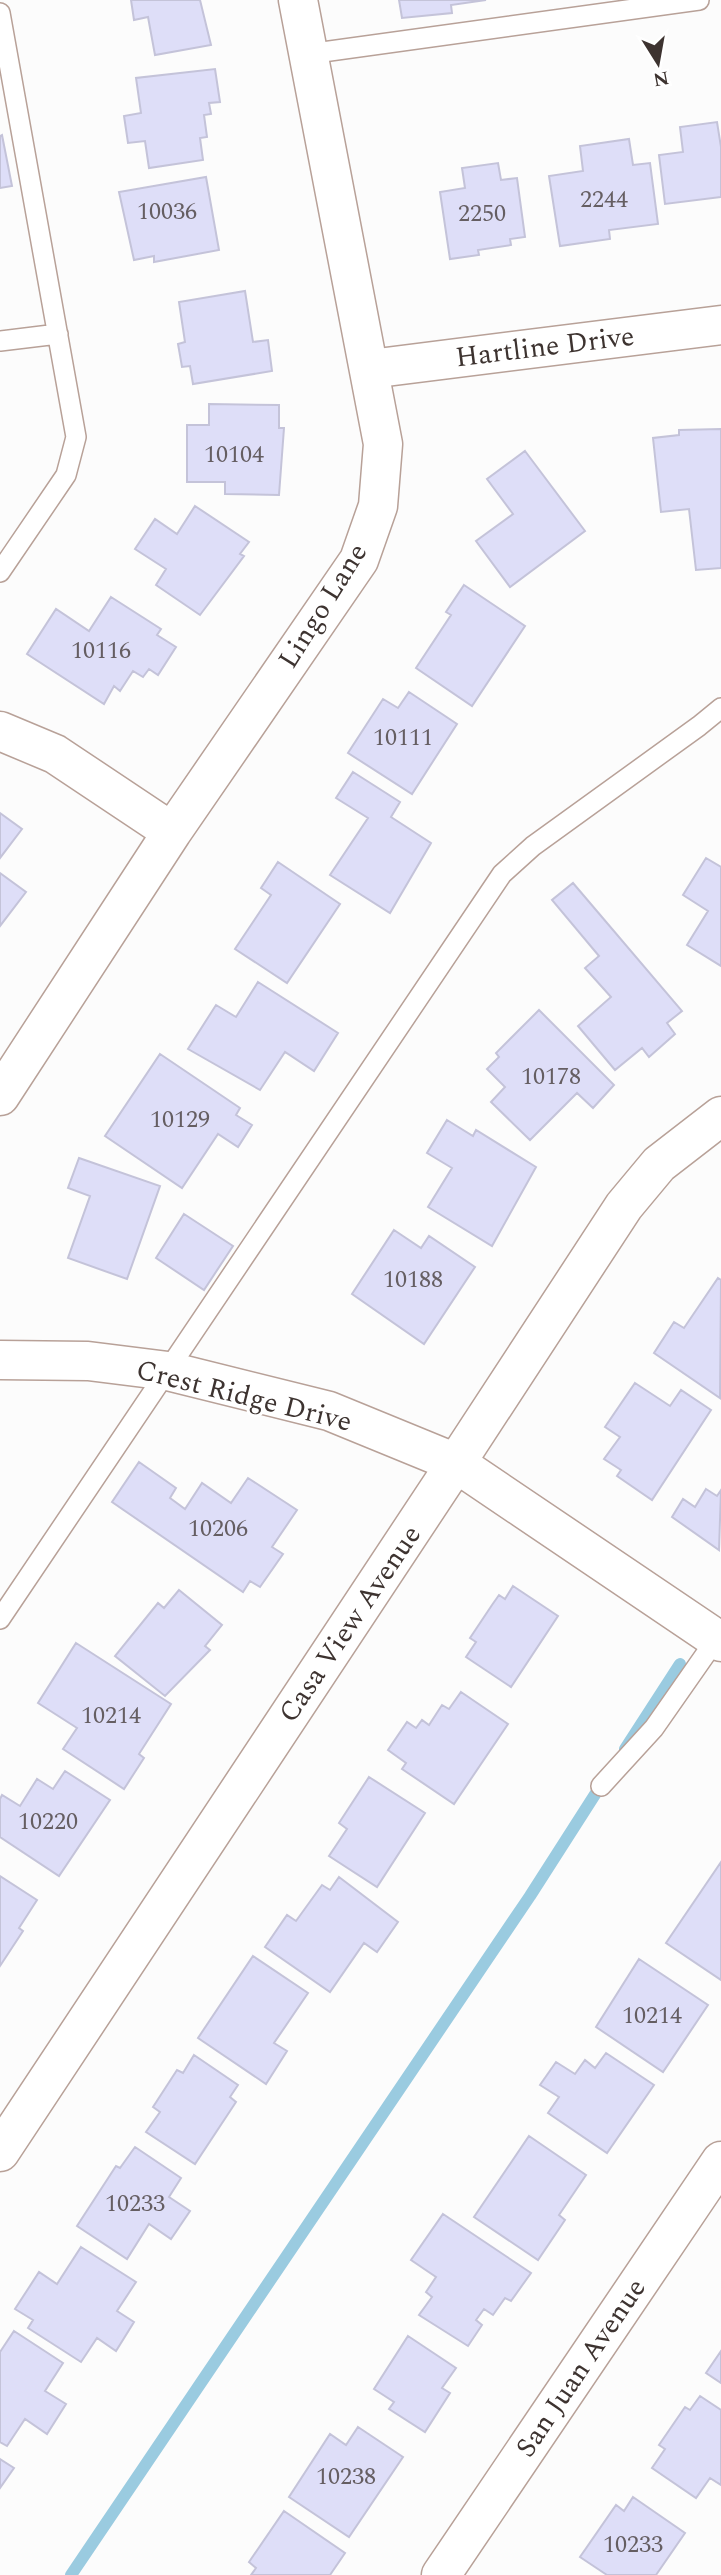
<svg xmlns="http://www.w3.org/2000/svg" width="721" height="2575" font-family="Spectral,serif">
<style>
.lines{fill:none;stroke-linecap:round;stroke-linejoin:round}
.stream{stroke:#9acbe0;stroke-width:12}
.building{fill:#dedef8;stroke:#c4c3d9;stroke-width:2}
.service-casing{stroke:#b8a198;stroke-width:22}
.minor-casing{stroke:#b8a198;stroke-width:41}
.service{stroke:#fff;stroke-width:19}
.minor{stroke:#fff;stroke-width:38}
.labels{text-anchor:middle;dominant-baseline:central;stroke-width:6;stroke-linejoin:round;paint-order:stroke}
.number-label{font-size:24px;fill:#655e62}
.street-label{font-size:28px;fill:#3d3330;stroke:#fff}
</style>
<rect width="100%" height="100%" fill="#fcfcfc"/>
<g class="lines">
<path class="stream" d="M625,1749L680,1664
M71,2575L530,1896L603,1782"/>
</g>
<path class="building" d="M131,0H200L211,45L155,55L148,17L134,20Z
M399,0H486L451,5L452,13L402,18Z
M215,69L220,102L209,103L211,114L204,115L207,137L200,138L203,160L149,168L145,141L128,143L124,116L141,113L136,78Z
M717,122L721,147V197L665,204L659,155L683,152L680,127Z
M2,135L12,186L0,188V136Z
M629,139L633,165L650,163L658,224L609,230L610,239L560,246L549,176L583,171L580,146Z
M498,163L501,180L517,178L525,237L510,239L511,245L478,250L479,255L450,259L440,192L465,188L462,168Z
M206,177L219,250L154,262V256L134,260L119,192Z
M245,291L253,342L268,340L272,371L193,384L190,366L182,367L178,344L185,342L179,302Z
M209,404L279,405V428H284L279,495L225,494V482H187V425H209Z
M721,429V568L696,570L689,509L661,512L653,438L679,435V430Z
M525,451L585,531L510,587L476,541L513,514L487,479Z
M195,506L249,542L240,554L244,556L200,615L156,585L166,569L135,549L155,519L177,534Z
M464,585L525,626L472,706L416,668L451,615L446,612Z
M111,597L161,629L157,635L176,647L158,675L149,669L143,677L133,671L120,691L114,686L104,704L27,654L56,609L89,631Z
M409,692L457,724L412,794L348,753L383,699L398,708Z
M353,772L400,802L391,817L431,843L390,913L330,875L368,818L336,798Z
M0,813L22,829L0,858Z
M706,858L721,867V966L687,945L708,911L683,895Z
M278,862L340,904L287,983L235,949L271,895L261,888Z
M0,873L26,892L0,926Z
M573,883L682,1011L667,1023L675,1034L649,1057L642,1048L615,1070L578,1026L611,997L585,968L599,956L552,900Z
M258,982L338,1033L314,1071L285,1052L260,1090L188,1049L216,1005L236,1017Z
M539,1010L614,1085L593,1108L577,1093L530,1140L491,1102L505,1087L487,1069L499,1057L496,1053Z
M160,1054L240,1108L236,1115L252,1125L238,1147L218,1134L182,1188L105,1136Z
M447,1120L473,1136L476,1130L536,1167L492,1246L428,1207L452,1168L427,1153Z
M79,1158L160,1186L127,1279L68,1258L90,1196L68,1188Z
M184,1214L233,1246L204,1290L156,1258Z
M394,1230L421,1248L429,1236L475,1267L424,1344L352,1294Z
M718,1278L721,1280L720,1398L654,1353L674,1322L684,1328Z
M635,1383L670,1406L681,1390L711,1410L652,1500L617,1476L621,1470L604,1459L620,1437L605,1427Z
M139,1462L176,1488L170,1498L185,1509L202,1483L231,1503L248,1478L297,1510L272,1547L283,1554L260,1587L250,1581L243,1592L112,1502Z
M706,1489L717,1496L721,1490L719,1550L672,1517L683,1499L695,1507Z
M513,1586L558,1616L511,1687L466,1657L476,1642L470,1638L492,1605L499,1595L505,1599Z
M179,1590L222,1625L205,1646L210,1650L165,1696L115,1656L158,1603L164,1608Z
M76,1643L171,1704L139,1754L144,1758L124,1789L63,1749L77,1728L38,1703Z
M461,1692L508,1724L454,1804L402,1769L406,1763L388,1750L407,1722L416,1728L422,1720L429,1725L442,1705L449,1709Z
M65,1771L110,1800L59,1876L0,1837V1799L2,1795L20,1806L37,1779L53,1789Z
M369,1777L425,1813L377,1887L329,1856L347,1829L339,1823Z
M721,1862V1980L666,1943Z
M0,1876L37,1900L19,1928L23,1931L0,1966Z
M339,1877L398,1922L377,1952L364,1943L330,1992L265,1947L287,1915L296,1921L322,1885L330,1890Z
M253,1956L308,1993L274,2043L287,2051L266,2084L198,2038Z
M639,1959L708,2005L663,2072L596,2027Z
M606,2053L654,2085L607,2153L548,2113L559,2097L540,2085L556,2062L575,2074L585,2060L595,2068Z
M194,2055L238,2085L230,2097L236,2102L195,2164L146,2132L160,2112L153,2107L177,2070L183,2073Z
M529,2136L586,2175L559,2215L565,2220L538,2260L474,2217Z
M135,2147L181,2178L169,2197L190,2211L171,2239L149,2224L127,2259L77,2226L116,2166L120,2168Z
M443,2214L531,2273L511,2301L505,2298L493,2315L484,2309L476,2320L482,2325L468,2346L419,2315L432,2297L426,2292L436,2277L411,2260Z
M81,2247L136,2282L117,2311L134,2322L116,2351L97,2338L81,2362L28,2328L33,2320L15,2309L39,2272L57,2284Z
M14,2331L63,2363L45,2391L66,2404L47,2434L25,2419L7,2446L0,2442V2352Z
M408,2336L456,2368L442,2388L450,2393L425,2432L389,2409L394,2402L374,2389Z
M721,2351V2383L706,2373Z
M700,2396L721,2410V2485L710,2478L696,2498L652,2468L665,2449L659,2445L685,2407L690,2410Z
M358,2427L403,2457L349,2537L289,2497L330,2434L346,2445Z
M0,2459L14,2468L0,2488Z
M633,2497L685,2533L656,2575H607L580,2557L616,2505L624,2511Z
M284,2511L345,2553L330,2575H251L256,2568L249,2562Z"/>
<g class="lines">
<g class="service-casing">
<path id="service" d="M0,13L76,437L66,475L0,572
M308,54L699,0
M0,341L58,334
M0,1619L502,874L533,846L699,726L721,708
M601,1786L654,1728L719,1635"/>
</g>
<g class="minor-casing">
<path id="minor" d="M370,369L721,325
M0,731L55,754L172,832
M0,1096L172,832L359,560L378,506L383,444L298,0
M0,1360L88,1361L168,1371L329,1411L456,1463L721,1642
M0,2152L456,1463L624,1206L659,1164L721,1116
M441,2575L721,2161"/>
</g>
<use href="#service" class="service"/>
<use href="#minor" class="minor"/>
</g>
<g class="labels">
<g class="number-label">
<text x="604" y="200">2244</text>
<text x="167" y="212">10036</text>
<text x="482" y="214">2250</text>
<text x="234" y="455">10104</text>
<text x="101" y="651">10116</text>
<text x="403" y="738">10111</text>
<text x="551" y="1077">10178</text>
<text x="180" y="1120">10129</text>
<text x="413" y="1280">10188</text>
<text x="218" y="1529">10206</text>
<text x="111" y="1716">10214</text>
<text x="48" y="1822">10220</text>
<text x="652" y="2016">10214</text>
<text x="135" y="2204">10233</text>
<text x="346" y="2477">10238</text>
<text x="633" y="2545">10233</text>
</g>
<g class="street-label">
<text transform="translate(545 347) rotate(-7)">Hartline Drive</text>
<text transform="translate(323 606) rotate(-58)">Lingo Lane</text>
<text transform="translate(244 1396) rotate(14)">Crest Ridge Drive</text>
<text transform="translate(350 1624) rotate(-56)">Casa View Avenue</text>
<text transform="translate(581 2368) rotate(-56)">San Juan Avenue</text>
</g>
</g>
<g transform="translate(658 63) rotate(169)" stroke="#ffffff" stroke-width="5" paint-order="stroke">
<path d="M0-5L12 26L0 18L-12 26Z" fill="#3d3330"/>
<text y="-10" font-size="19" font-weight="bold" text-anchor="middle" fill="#3d3330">N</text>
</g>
</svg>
